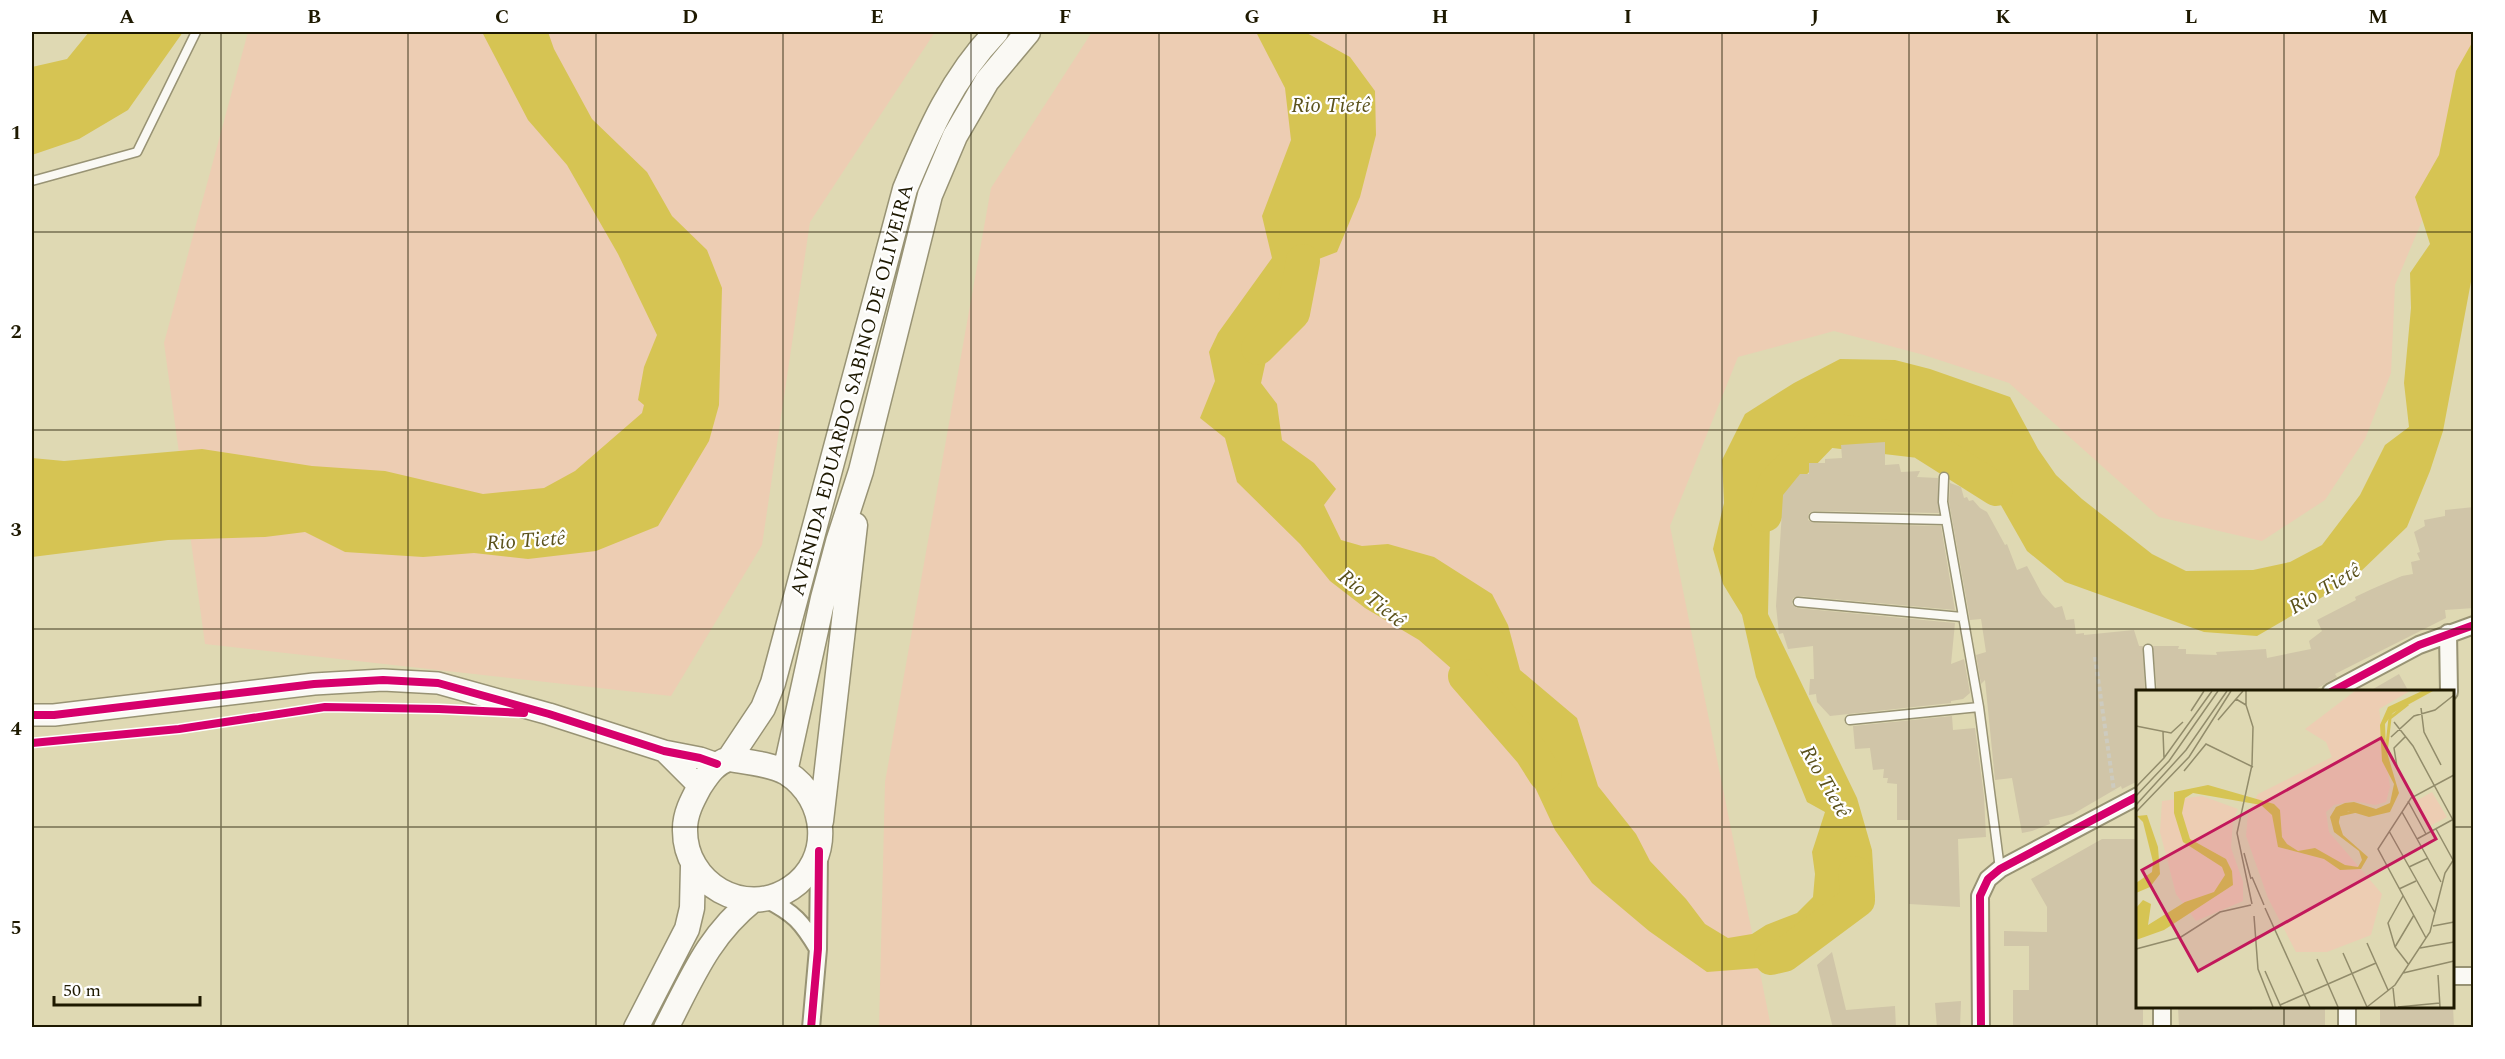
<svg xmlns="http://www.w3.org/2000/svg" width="2505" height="1059" font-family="Spectral,serif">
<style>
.green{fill:#edcdb3}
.water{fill:#d6c453}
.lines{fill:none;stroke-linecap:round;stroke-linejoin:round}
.river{stroke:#d6c453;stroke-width:34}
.building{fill:#d0c5a8}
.service-casing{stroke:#989374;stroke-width:11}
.minor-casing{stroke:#989374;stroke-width:20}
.tertiary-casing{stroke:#989374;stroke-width:24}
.secondary-casing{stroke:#989374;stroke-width:27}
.path{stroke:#cdcbbf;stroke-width:4;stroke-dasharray:4.5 3;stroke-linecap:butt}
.service{stroke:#faf9f4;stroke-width:8}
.minor{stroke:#faf9f4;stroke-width:16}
.tertiary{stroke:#faf9f4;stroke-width:21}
.secondary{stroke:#faf9f4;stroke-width:24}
.cycleway-casing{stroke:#fff;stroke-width:11}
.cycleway{stroke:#d6006c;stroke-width:8}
.grid{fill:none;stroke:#1e1900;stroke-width:1.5;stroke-opacity:0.55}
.labels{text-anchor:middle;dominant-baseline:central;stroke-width:4.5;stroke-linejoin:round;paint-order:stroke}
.street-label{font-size:20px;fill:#1e1900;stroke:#fff}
.water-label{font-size:21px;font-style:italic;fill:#5b521c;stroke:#fff}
.inset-river{fill:none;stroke:#d6c453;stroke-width:3}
.inset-road{fill:none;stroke:#928c6b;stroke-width:1.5}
.view{fill:#c2185b;fill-opacity:0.15;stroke:#c2185b;stroke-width:3}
.inset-edge{fill:none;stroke:#1e1900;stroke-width:3}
.neatline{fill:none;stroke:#1e1900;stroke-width:2}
.grid-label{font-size:20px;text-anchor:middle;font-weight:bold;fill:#1e1900}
</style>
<rect width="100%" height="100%" fill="#dfd9b3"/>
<path class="green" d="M248,32H935L810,222L762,545L671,696L205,644L164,343Z
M1092,32H2473V100L2395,285L2391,373L2365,439L2325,500L2262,541L2159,517L2009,383L1924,355L1834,331L1738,357L1670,526L1771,1027L879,1028L885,782L991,188Z"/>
<path class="water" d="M89,32H183L128,110L79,139L32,155V67L67,59Z
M482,32H548L554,49L592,119L647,172L672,216L707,250L722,288L719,405L709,441L658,526L596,551L528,559L474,553L423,557L345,552L305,532L265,537L168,540L32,557V458L64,461L202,449L312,466L385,471L483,494L544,488L575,471L642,413L644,405L638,400L644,367L657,335L618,254L567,165L528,120Z
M1256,32H1305L1350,57L1375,91L1376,135L1360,197L1337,252L1303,265L1298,292L1284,335L1267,356L1261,383L1277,404L1282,440L1314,463L1336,489L1324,505L1341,540L1362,546L1388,544L1434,557L1492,594L1508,625L1520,670L1577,718L1598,786L1636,834L1650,861L1686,899L1705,924L1728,938L1752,934L1766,925L1797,913L1813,897L1815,874L1812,852L1825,812L1807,802L1756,677L1742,615L1723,584L1713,549L1724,503L1722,460L1745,414L1794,383L1840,359L1895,360L1930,369L2010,397L2038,449L2056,475L2082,499L2152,554L2186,571L2253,570L2290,562L2322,545L2360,495L2385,445L2409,427L2404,383L2411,308L2410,273L2430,244L2415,197L2439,155L2456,71L2473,41V271L2443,431L2430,471L2407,527L2357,575L2305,608L2257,636L2204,632L2065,582L2027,551L1998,500L1955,463L1924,443L1871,422L1834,423L1805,440L1784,474L1770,519L1768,614L1857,798L1872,850L1875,898L1851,906L1811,935L1798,957L1759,968L1707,972L1649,931L1592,883L1555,830L1526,768L1511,718L1487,708L1461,677L1419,640L1365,608L1330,581L1300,544L1237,482L1225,438L1200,418L1215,381L1209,352L1218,333L1272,258L1262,216L1291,140L1285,88Z"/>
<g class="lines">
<path class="river" d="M1258,348L1293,313L1303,261
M1765,515L1775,483L1826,430L1920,441L1996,489
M1465,676L1531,752L1545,774
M1771,958L1784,955L1858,900L1855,873"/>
</g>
<path class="building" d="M1885,442V465L1899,464L1901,472L1920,471L1917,477L1938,478L1939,513L1814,511L1809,513L1808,520L1814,523L1941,526L1955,610L1799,596L1793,598L1792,604L1797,608L1955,623L1951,664L1964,659L1970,693L1963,699L1951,701V703L1830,716L1817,702L1816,694L1809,695L1810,679H1814L1813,646L1788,649L1783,633L1779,634L1776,606L1783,495L1800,474H1809V463H1825V459L1842,458L1841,445Z
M1950,483L1961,487L1964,498L1967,497L1969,501L1973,500L1980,508L1987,512L2005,545L2007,544L2017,570L2027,566L2042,594L2055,608L2062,606L2066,620L2074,619L2076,634L2084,633V635L2134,630L2139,646H2143L2145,692H2138V781L2122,789L2121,786L2073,814L2049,820L2050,824L2032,831L2022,833L2012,778L1995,780L1985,680L1981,684L1976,655L1986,652L1981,619L1970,620L1949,502Z
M2474,507V608L2445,610L2446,618L2335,674L2337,677L2311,692H2157L2153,646H2179L2178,649H2186V654L2217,655L2216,652L2266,649L2267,658L2311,649L2309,641L2322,631L2317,620L2356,600L2355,597L2372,589L2402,576L2413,574L2411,562L2420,560L2417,553L2420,552L2414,532L2425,526L2424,520L2445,516V510Z
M2399,674L2409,692H2368Z
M1952,716L1953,730L1975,728L1984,796L1986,837L1958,839L1960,907L1909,904L1910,820H1897V784L1887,783L1888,778H1883L1884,769L1873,770L1870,748L1855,749L1853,726Z
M2102,839H2138V1006H2143V1028H2013V990H2029V946H2004V931L2047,932V907L2031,879Z
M1832,952L1846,1010L1895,1006L1896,1028H1833L1817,965Z
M1961,1001L1960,1028H1937L1935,1003Z
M2178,1006H2252V1010H2284V1006H2325V1028H2179Z
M2380,1006H2453L2454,1028L2380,1027Z"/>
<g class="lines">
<g class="service-casing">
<path id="service" d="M32,181L137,152L196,32
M1944,477L1943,502L1979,707L2000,869
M1814,517L1946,520
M1798,602L1962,617
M2148,649L2151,692
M1850,720L1979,707"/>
</g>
<g class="minor-casing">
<path id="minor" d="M2448,633L2449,692
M2331,692L2419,645L2474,625
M766,899C794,913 802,922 818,949
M2452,976H2474
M2347,1006V1028
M811,1028L818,949L819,855
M1981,1028L1980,896L1988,879L2000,869L2138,796
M2162,1028V1006"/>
</g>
<g class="tertiary-casing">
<path id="tertiary" d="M32,715H54L314,684L383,680L438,683L549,714L664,751L700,758L717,764
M664,751L700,787"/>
</g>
<g class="secondary-casing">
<path id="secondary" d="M729,759L763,708L773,683L905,189C929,131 952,78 996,32
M729,759C747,762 771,764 787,773C828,799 833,860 791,888C745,919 684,884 685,829C685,813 693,799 700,786C708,774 715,763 729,759Z
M785,772L823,598L838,542L861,471L930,195L955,136L987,81L1028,32
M821,821L855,525
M636,1028L687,929L692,908L693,866
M666,1028C692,978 708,936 753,900"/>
</g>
<path class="path" d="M2095,657L2114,791"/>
<use href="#service" class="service"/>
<use href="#minor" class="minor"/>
<use href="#tertiary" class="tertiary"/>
<use href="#secondary" class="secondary"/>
<g class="cycleway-casing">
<path id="cycleway" d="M2331,692L2419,645L2474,625
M32,715H54L314,684L383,680L438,683L549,714L664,751L700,758L717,764
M32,743L179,729L325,707L439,709L524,713
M811,1028L818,949L819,851
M1981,1028L1980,896L1988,879L2000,869L2138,796"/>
</g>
<use href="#cycleway" class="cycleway"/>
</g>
<path class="grid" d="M221,32V1028M408,32V1028M596,32V1028M783,32V1028M971,32V1028M1159,32V1028M1346,32V1028M1534,32V1028M1722,32V1028M1909,32V1028M2097,32V1028M2284,32V692M32,232H2474M32,430H2474M32,629H2474M32,827H2138M2452,827H2474M2284,1006V1028"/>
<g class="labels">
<g class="street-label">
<text transform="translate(852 390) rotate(-75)">AVENIDA EDUARDO SABINO DE OLIVEIRA</text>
</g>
<g class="water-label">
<text x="1331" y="106">Rio Tietê</text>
<text transform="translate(526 541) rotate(-4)">Rio Tietê</text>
<text transform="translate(2325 589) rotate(-31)">Rio Tietê</text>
<text transform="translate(1372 599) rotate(39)">Rio Tietê</text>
<text transform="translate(1825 782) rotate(60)">Rio Tietê</text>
</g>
</g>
<g transform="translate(2136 690)">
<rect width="318" height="318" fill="#dfd9b3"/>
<path d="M219,1H274L243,19L254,97L250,112L239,115L217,111L198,115L190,122L193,142L246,204L235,245L191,262H160L132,208L110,146L112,123L122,104L196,67L190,52L169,39ZM296,102L311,127L294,136L280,111ZM66,106L102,119L97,130L95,158L107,192V211L60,231L40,204L24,142L26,111Z" fill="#edcdb3"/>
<path d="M286,1H297L257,23L249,34L250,59L263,103L254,122L233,127L213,121L201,127L207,145L232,167L225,179L204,180L188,169L142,157L136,125L125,115L57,103L49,108L46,123L54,149L90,169L96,181L97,195L28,240L0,250V218L7,210L15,214L12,235L49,212L78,202L89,185L86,177L47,152L38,123V102L72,95L138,114L144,120L146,147L151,154L162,161L179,158L209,175L222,177L226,170L223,161L198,142L194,127L200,117L209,113L218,112L240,119L254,113L258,94L246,71L244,35L252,17ZM11,125L22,157L24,184L14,197L0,203V193L16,182L17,172L7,132L1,126Z" fill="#d6c453"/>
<path class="inset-river" d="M250,63L254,28L272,14M201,133L203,125L221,121"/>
<path class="inset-road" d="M107,1L100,9L110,15M110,1V15L117,37L116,75L101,143L116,214M285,18L288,42L305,75M55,21L68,1M82,30L100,9M258,32L277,56L318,132M0,36L35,43L47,32M27,42L28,68M255,47L278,26L299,20L318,5M261,77L258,58L270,46M48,81L70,54L117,77M0,97L28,68L76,1M0,106L33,71L82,1M272,111L290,144M0,115L50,60L91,1M0,122L53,67L95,1M266,122L305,192M300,139L317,170M253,141L299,223M281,149L316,130M108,163L115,189M273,177L292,168M116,187L128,215M263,199L280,191M267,206L252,233L259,257L273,275M129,218L174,317M118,226L122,279L137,317M297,236L318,232M290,248L242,159L275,108L318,85M231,253L252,300M259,257L278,225M284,258L318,252M0,259L45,247L84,222L115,215M207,263L231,317M181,269L202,317M129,281L145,317M267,283L318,271M302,285L304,317M257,298L259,317M144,315L240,273M231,317L259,295L294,242L309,183L318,169M262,317L304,313"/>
<path class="view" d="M245,48L300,149L62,281L6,180Z"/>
<rect width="318" height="318" class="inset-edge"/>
</g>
<rect width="2505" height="1059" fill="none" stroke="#ffffff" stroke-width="66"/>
<path d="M54 996v9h146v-9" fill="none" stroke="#1e1900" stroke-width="3"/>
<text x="63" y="996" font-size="18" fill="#1e1900" stroke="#ffffff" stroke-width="4.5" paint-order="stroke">50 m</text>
<rect x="33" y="33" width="2439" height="993" class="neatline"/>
<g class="grid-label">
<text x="127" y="23">A</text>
<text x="314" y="23">B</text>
<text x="502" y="23">C</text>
<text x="690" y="23">D</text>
<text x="877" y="23">E</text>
<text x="1065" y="23">F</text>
<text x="1252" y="23">G</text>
<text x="1440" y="23">H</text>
<text x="1628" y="23">I</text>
<text x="1815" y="23">J</text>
<text x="2003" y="23">K</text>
<text x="2191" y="23">L</text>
<text x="2378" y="23">M</text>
<text x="16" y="139">1</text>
<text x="16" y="338">2</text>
<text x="16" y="536">3</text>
<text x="16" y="735">4</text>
<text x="16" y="934">5</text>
</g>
</svg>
